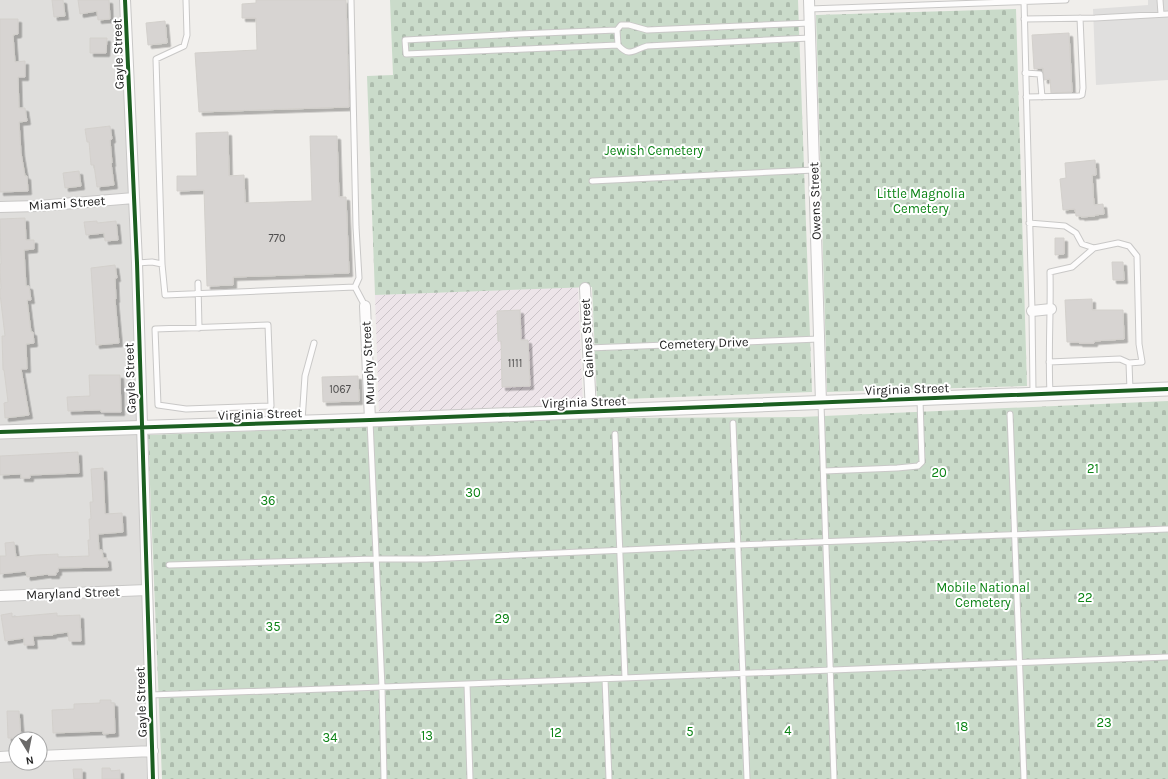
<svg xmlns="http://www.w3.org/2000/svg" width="1168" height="779" font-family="Karla,sans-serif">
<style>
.residential{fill:#dfdedc;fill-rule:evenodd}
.industrial{fill:url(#industrial-furrows)}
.cemetery{fill:url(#cemetery-stones)}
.parking{fill:#e0dfde}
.building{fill:#d7d4d2;stroke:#d3d0cc;filter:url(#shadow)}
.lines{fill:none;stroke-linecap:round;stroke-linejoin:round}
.service-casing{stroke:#c9c8c7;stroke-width:7}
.minor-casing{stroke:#c9c8c7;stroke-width:12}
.tertiary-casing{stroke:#c9c8c7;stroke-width:15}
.service{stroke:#fdfcfc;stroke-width:5}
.minor{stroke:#fdfcfc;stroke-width:10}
.tertiary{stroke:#fdfcfc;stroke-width:13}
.cycleway-casing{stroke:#fff;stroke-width:6}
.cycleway{stroke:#1b5e20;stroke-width:4}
.labels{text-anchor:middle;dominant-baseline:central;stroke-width:4;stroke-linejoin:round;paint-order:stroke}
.number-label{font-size:11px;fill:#4f4e4e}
.street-label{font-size:13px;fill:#222;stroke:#fff}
.park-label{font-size:13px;fill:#0c8416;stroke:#fff}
</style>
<defs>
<pattern id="industrial-furrows" width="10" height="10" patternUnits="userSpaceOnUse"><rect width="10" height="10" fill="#ede4e9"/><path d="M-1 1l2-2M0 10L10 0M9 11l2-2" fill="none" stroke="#cbc3c8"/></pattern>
<pattern id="cemetery-stones" width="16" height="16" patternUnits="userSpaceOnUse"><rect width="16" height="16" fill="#cadbca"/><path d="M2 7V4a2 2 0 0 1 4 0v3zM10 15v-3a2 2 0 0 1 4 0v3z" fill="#adbcad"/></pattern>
<filter id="shadow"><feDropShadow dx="3.5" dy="3.5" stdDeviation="0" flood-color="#0004"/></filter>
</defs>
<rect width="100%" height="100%" fill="#f0eeeb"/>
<path class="residential" d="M0,0H126L147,779H0ZM16,739H40V763H16Z"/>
<path class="industrial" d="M578,287L583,406L379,415L375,295Z"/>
<path class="cemetery" d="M390,0H798L812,392L597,400L592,287L375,295L367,76L393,75Z
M1016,9L1027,386L827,392L816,15Z
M1168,401V779H162L148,435L600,418L801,417Z"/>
<path class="parking" d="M1148,0H1168V80L1096,85L1093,9L1148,5Z"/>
<path class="building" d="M52,0H63L65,16L54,17Z
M78,0H109L110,19L98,20L97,11L80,14Z
M256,0H346L349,107L199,112L195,53L257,50L256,18H242V4L256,3Z
M0,19H18V34L13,35L15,62L25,61V77H18L19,108H25L27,121L19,122L21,153L25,176H27L28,191L0,192Z
M165,21L167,43L148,45L146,23Z
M1069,33L1072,92L1051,93L1050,79L1044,80L1043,68L1034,69L1032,35Z
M90,38H107L106,53H90Z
M110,126L112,139L110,140L112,163H111L114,185L97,187L94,165H91L89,142H87L85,129Z
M228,132L229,176L244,175L245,203L312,201L310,136H337L339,197H346L349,273L233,277V285L207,286L204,190L177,191V176H197L196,133Z
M1095,160L1096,175H1092L1094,205L1103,204L1104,214L1095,215V216L1081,217V216H1076L1075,209L1063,210L1060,179L1066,178L1065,163Z
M79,171L81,186L65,188L63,173Z
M25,218L26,240H34V249L24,250L26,286H29L31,300H27L31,332H33L34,343L26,344L27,369H21L29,415L5,418L4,403L8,402L4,370H3L2,336H5L0,294V289H1L0,270V264H1L0,219Z
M97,221V223L116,221L118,240L105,241L104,233L86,235L84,222Z
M1055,238H1064V254L1055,255Z
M1112,262H1123L1124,280H1113Z
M115,265L117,278H115L116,299H115L119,343L96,345L91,268Z
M1092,299V310H1123L1124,339L1094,341V343H1079V342H1067L1065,300Z
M520,310L521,340H528L530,386L502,387L501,341H498L497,311Z
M89,375H120L121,412H101V410L68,411L67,397L90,396Z
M358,376L359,401L323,402L322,377Z
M78,452L79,473L30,475V478H21V474L0,475V456Z
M103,468L105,514L122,513L123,532L98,534L99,550H102L103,558H107L108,567L58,568V572H56V575H48V574L27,577L26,571L0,574V556H6L5,543L14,542L16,557L36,555L58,554V557L89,556L88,540H90L89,519H91L90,502H93L91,469Z
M12,613V617L57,613V616L80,615L81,641H69L68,632L53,634V635L33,636L34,645H24V638L5,641L1,615Z
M100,700H111V703H114L115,733L103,734V731L53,733L52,710L74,709V704L100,703Z
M7,711H19L21,738H8Z
M102,768H110L111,771L120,770V779H102Z
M73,769H82V779H74Z"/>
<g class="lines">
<g class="service-casing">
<path id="service" d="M186,0L187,35L184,46L156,59L162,264L165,295L355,287
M351,0L356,227L359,278L355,287L365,306
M1160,0L1161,14
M1024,1L1032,311L1033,393
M809,9L1066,0
M1024,19L1095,18L1168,14
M810,23L647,30L629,25H621L617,30L618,45C630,58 633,50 647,46L810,38
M617,30L518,34L405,40L406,54L618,45
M1025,73L1040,74L1042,97
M1026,97L1079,96L1082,95L1083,88L1080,18
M592,181L814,170
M1029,223L1065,226L1076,233L1082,244L1094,248L1118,243L1129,246L1137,256L1139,344L1142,362L1129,363L1130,390
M137,263L152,262L162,264
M198,283L199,328
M268,325L271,406L186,409L158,405L155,329Z
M588,348L819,339
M1049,362L1120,359L1129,363
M1050,393C1048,353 1051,312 1050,272L1072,267L1094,248
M821,404L834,779
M1010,414L1024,779
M302,421L305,376L314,343
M370,421L382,687L384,779
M733,423L747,779
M615,434L625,678
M824,471L897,468L918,466L922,462L920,400
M169,565L376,559H426L737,545L1168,529
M605,679L609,779
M467,684L470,779
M150,695L467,684L1168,657"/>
</g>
<g class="minor-casing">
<path id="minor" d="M125,0L137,263L153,779
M809,0L821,403
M0,207L38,206L134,198
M585,288L591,412
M365,306L370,420
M1032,311L1051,309
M0,596L147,590
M40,756L153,751
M0,757L16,756"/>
</g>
<g class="tertiary-casing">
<path id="tertiary" d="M0,432L370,420L1168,389"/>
</g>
<use href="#service" class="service"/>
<use href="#minor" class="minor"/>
<use href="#tertiary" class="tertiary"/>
<g class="cycleway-casing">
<path id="cycleway" d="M125,0L137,263L153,779
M0,432L370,420L1168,389"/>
</g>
<use href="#cycleway" class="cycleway"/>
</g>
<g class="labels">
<g class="number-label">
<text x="277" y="238">770</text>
<text x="515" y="363">1111</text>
<text x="340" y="389">1067</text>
</g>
<g class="street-label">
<text transform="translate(118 54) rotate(-92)">Gayle Street</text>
<text transform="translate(815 201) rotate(-92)">Owens Street</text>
<text transform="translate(67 203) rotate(-4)">Miami Street</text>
<text transform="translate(587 338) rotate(-93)">Gaines Street</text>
<text transform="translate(704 343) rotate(-2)">Cemetery Drive</text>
<text transform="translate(368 363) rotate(-93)">Murphy Street</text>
<text transform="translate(130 378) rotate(-92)">Gayle Street</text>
<text transform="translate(907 389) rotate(-2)">Virginia Street</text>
<text transform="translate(584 402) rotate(-2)">Virginia Street</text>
<text transform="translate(260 414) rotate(-2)">Virginia Street</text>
<text transform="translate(73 593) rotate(-2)">Maryland Street</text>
<text transform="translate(141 702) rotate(-92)">Gayle Street</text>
</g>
<g class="park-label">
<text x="654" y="150">Jewish Cemetery</text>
<text x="921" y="193">Little Magnolia<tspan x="921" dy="15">Cemetery</tspan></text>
<text x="1093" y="468">21</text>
<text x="939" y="472">20</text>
<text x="473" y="492">30</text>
<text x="268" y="500">36</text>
<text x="983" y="587">Mobile National<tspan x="983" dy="15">Cemetery</tspan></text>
<text x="1085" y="597">22</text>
<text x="502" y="618">29</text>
<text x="273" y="626">35</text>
<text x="1104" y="722">23</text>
<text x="962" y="726">18</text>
<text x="788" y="730">4</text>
<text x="690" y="731">5</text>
<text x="556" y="732">12</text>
<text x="427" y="735">13</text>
<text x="330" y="737">34</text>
</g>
</g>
<g transform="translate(28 751) rotate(170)"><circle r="19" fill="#ffffff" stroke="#a7a7a7"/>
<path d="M0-3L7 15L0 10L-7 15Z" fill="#6a6968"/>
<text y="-6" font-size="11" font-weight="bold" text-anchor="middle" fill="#222222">N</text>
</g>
</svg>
